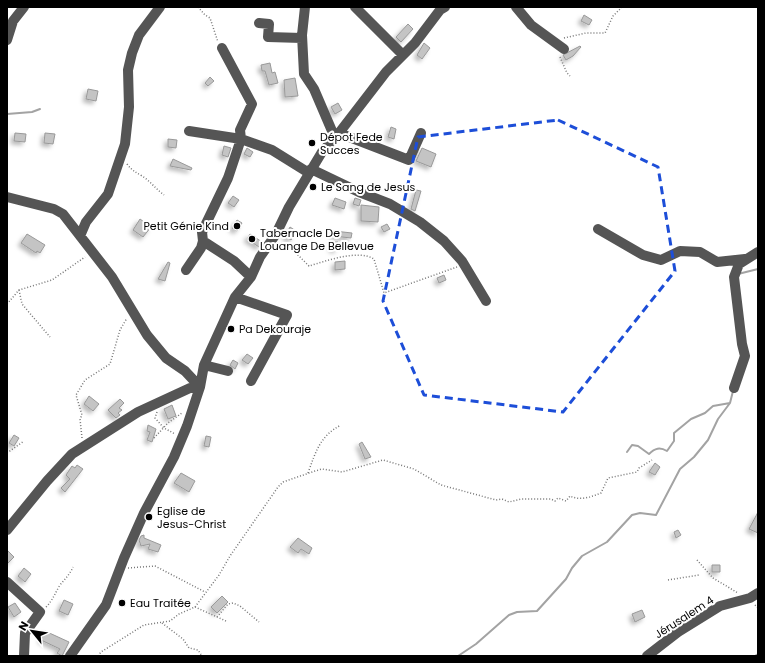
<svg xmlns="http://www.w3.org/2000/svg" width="765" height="663" font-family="Poppins,sans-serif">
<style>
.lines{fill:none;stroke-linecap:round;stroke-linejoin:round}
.stream{stroke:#a3a3a3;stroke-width:2}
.building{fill:#c4c4c4;stroke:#999;filter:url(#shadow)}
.path{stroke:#777;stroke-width:1.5;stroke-dasharray:1 2;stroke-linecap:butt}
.minor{stroke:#555;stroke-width:10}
.marked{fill:none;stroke:#1d4ed8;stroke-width:3;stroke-dasharray:8 5;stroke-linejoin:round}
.poi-dot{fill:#000;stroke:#fff;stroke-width:1.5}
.labels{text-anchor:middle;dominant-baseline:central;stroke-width:4;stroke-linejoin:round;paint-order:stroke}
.poi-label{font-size:11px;fill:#000;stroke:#fff;text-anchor:start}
.street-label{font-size:11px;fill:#000;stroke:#fff}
</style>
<defs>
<filter id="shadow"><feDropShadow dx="-3" dy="3" stdDeviation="2" flood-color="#0004"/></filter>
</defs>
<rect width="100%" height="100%" fill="#fff"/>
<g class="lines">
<path class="stream" d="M7,114L32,112L40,109
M738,274L758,269
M627,452L632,445L638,446L649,454C655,448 660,447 667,451L674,441V433L691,419L705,413L713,406L730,403
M458,656L476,644L509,615L517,612L537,611L566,579L572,568L582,556L607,542L632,515L640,513L656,515L680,469L694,457L708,440L718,419L730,403L733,391"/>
</g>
<path class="building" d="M584,15L592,20L589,25L581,21Z
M408,24L413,29L401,42L396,37Z
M424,43L430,48L422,59L417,55Z
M580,46L581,47L573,56L566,60L563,55Z
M270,63L272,73L275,72L278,83L269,85L265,71H262L261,65Z
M210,77L214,81L208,86L205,83Z
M295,78L298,96L285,97L284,80Z
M88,89L98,91L96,101L86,99Z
M338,103L342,110L335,114L331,107Z
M391,127L396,129L394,139L388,137Z
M15,133L26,134L25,142L14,141Z
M45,133L55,134L53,144L44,143Z
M168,139L177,140L176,148L168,147Z
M224,146L231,148L228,157L222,155Z
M247,148L253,152L250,157L244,154Z
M422,148L436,154L431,167L416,161Z
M173,159L192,168L191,170L170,166Z
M416,190L421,191L415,211L411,209Z
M233,196L239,200L234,207L228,203Z
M335,198L346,202L344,209L332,205Z
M355,198L361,200L359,206L353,204Z
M361,205L379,207L378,222L361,221Z
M140,219L151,227L143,237L133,230Z
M237,220L242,223L237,231L232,228Z
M387,224L390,229L384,232L381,227Z
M290,227L296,231L291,240L285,236Z
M334,231L352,233L351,238L333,236Z
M27,234L45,245L40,253L37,251L36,253L21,243Z
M250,234L262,242L259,247L247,239Z
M333,242H338L337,250L332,249Z
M345,261V269L335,270V262Z
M168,262L170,263L165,281L158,279Z
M444,275L446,280L439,283L437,278Z
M247,354L253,358L248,364L242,360Z
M233,360L238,363L235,369L230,365Z
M89,396L99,404L93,411L84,404Z
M120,399L124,403L119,408L122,410L118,413L120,415L116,418L108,410Z
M172,405L176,416L168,419L164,409Z
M148,425L156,429L152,442L147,440L150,432L147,431Z
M14,435L19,438L14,446L9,443Z
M206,436L211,437L209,447L204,446Z
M362,442L371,457L365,459L359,444Z
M655,463L660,467L655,475L649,472Z
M77,465L83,469L65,492L61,488L70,479L66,475L72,466L75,468Z
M181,473L195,481L189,492L174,483Z
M758,512V533L749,529Z
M678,530L681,535L676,538L674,532Z
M144,535V538L161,545L158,552L148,549L150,544L141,546L139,540L141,536Z
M298,538L312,548L309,554L301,549L298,553L290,547Z
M7,550L14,557L7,564Z
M712,565H720V572H712Z
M24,568L31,574L25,582L18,576Z
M222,596L228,602L217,613L211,607Z
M64,600L73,604L68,615L59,611Z
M15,603L21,612L14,617L8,607Z
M642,610L645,617L635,622L632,614Z
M45,631L69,642L62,656L57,653L60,649L41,640Z"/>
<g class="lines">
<path class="path" d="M198,7L205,15L210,18L218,42
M564,38L586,33H605L613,16L622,7
M560,57L567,73L570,76
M127,164C132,171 136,172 142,176C150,181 156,189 164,195
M281,243L288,245L309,266C326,261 358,249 374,259L384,293L457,267
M19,290L22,304L50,337
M7,304L19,290L52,280L85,257
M157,412L155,418L164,428L175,434
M82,438L80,419L82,415L76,395L85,380L110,364L120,330L127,318
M154,438L168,423L182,413
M7,453L24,441
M308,473C316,451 320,436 341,425
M697,560L713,578L738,593
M128,568L155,566L205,592
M668,580L699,575
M755,605L758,608
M46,607C53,600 55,593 60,585C65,579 70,574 73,567
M195,607L226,621
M217,617L228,604L233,603L240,606L259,622
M162,623L183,639L189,648L198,650L202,656
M98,656L101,652L144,625L170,621L179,614L195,607L219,575L230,556L278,487L283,482L315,471L322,469L342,472L383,460L414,469L441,485L496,500L502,499L509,502L521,499H551L555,501L558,498L566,501L570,496C580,501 591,497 601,493L608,478L637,472L639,468L652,460
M753,656L758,654"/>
<path class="minor" d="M305,7L302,35L304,74L314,89L335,138
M355,7L403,55
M516,7L531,25L564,49
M259,23L269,24L268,37L302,38
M7,40L13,21L24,7
M222,48L252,104L240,130L241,139L228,178L202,232L203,241L234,261L251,277
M189,131L241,139L272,150L309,173
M339,133L409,160L421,133
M311,169L359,192L390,204L420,222L444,241L462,261L486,301
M7,197L54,209L63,214L112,277L147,335L166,358L185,371L200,387
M598,229L643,255L661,260L680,251L700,252L717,262L745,259
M80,236L86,222L108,194L125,144L129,107L128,70L132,53L139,35L160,7
M186,270L201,248L203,241
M235,297L287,315L251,381
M204,365L228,371
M734,388L745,356L742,344L734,277L739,264L758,252
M7,530L47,481L72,454L138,412L190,388L200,387
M7,582L40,612L25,633L24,656
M70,656L106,605L124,558L144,513L174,457L187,426L200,387L204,365L235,297L251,277L260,257L276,234L289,207L322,152L339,133L386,72L415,43L440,10L445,7
M647,656L678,632L720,606L750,598L758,593"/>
</g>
<path class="marked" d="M558,120L658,167L675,271L563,412L424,395L383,301L418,137Z"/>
<g class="poi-dot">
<circle cx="312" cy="143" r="4"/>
<circle cx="313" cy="187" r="4"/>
<circle cx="237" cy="226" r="4"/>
<circle cx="252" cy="239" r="4"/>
<circle cx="231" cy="329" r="4"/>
<circle cx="149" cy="517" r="4"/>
<circle cx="122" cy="603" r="4"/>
</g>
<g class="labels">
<g class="poi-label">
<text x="320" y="137">Dépot Fede<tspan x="320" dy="13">Succes</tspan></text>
<text x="321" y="187">Le Sang de Jesus</text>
<text x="229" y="226" text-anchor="end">Petit Génie Kind</text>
<text x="260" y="233">Tabernacle De<tspan x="260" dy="13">Louange De Bellevue</tspan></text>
<text x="239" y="329">Pa Dekouraje</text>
<text x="157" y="511">Eglise de<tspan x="157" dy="13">Jesus-Christ</tspan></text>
<text x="130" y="603">Eau Traitée</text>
</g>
<g class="street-label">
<text transform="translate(684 617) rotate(-33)">Jérusalem 4</text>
</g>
</g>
<rect width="765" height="663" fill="none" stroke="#000000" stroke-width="16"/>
<g transform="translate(32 631) rotate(300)" stroke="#ffffff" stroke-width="3" paint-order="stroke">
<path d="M0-3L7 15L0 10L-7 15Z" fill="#000000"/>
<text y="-6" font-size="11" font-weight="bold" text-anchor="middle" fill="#000000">N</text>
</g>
</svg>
